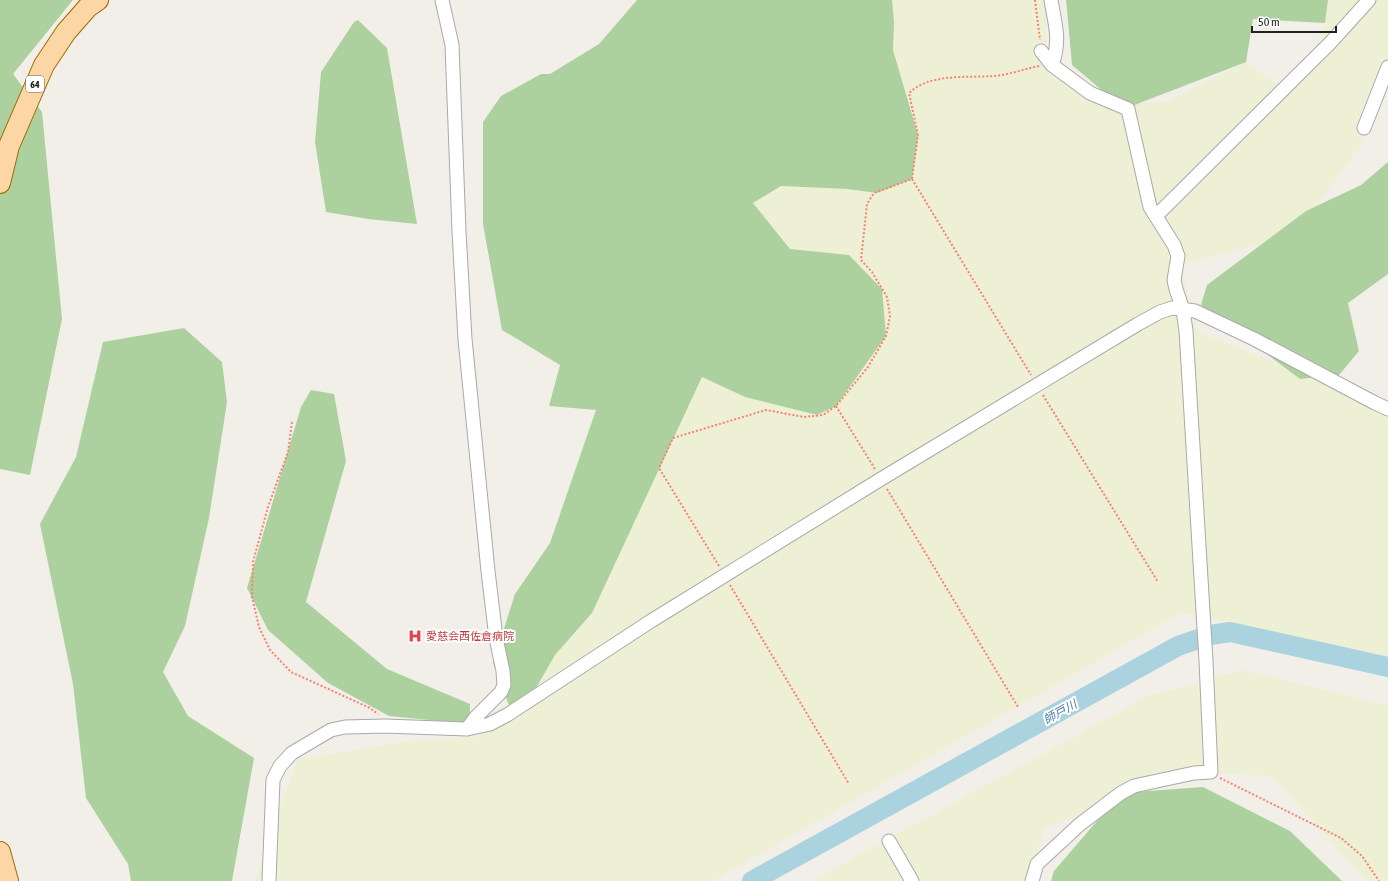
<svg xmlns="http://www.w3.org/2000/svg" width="1388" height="881" font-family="'Asap Condensed','Noto Sans JP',sans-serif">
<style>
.farmland{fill:#eef0d5}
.forest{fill:#add19e}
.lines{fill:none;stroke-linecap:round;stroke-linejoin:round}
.river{stroke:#aad3df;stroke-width:20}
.street-casing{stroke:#a9a9a9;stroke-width:15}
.primary-casing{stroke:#a06b00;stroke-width:22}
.path{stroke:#fa8072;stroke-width:2;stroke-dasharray:2 2;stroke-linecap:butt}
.street{stroke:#fff;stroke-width:13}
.primary{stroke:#fcd6a4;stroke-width:20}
.labels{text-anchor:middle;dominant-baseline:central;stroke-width:4;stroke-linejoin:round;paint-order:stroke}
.shield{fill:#fff;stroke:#646464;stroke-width:1}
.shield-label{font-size:10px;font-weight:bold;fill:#222}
.health-label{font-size:11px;fill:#be3a42;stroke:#fff;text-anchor:start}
.water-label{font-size:12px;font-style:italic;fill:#4a7aab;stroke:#fff}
</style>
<rect width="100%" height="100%" fill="#f2efe9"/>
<path class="farmland" d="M892,0H1046V61L1104,104L1165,102L1246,62L1281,87L1307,68L1325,23L1327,0H1388V73L1359,148L1298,231L1270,242L1181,265L1197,331L1388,408V656L1181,613L713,881H255L297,760L407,741L474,737L520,716L555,655L592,613L702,377L745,397L817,415L849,255L790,249L753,203L781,186L847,189L877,193L918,135L893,50L894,22Z
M1241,670L1388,705V881H1366L1272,776L1202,773L1043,829L1030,881H812L1146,697Z"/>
<path class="forest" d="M0,0H73L13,74L42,112L62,319L30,475L0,469Z
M637,0H892L894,22L893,50L918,135L912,179L877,193L847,189L781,186L753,203L790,249L849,255L882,289L886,336L836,406L817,415L745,397L702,377L592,613L555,655L520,716L510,708L493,663L515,594L550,543L596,410L549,406L560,365L502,330L483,224V122L501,96L541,74H550L599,44Z
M1066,0H1328L1325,23L1253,19L1246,62L1124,109L1072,65Z
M358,20L387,48L417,224L368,219L326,212L315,142L321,72L354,22Z
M1388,162V274L1348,303L1359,351L1339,375L1300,379L1201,305L1207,285L1306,211L1361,185Z
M184,328L222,362L227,402L209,518L185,626L163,672L188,716L254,758L232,881H131L128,864L86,798L73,684L40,524L76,457L103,342Z
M311,390L334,394L346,461L306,602L387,669L470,704V724L389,716L328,683L268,630L247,588L301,407Z
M1203,787L1290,831L1342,881H1051L1054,871L1121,793Z"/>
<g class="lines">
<path class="river" d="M752,881L1178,646L1210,635L1230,632L1388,667"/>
<g class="street-casing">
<path id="street" d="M442,0L452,45L459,231L465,339L488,571L496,638L503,671L504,685L501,692L475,718L467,729
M1051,0C1055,25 1061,39 1052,65
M1364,128L1388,67
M1156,216L1331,42L1369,0
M889,841L912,881
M269,881L273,780L280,766L292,753L331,730L345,727L385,726L467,729L490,724L507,715L651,621L881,479L1138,324L1160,312L1172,308L1195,311L1254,339L1375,403L1388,409
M1032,881L1037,864L1079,825L1121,793L1134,786L1194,773L1211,772L1206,661L1186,331L1183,310L1176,289L1174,280L1178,256L1174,245L1150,207L1128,109L1090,93L1052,65L1041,51"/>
</g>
<g class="primary-casing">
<path id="primary" d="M0,183L9,146L44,65L66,32L88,7L98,0
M0,852L8,881"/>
</g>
<path class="path" d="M1035,0L1040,40
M912,179L1031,375
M1043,395L1158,582
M836,406L875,469
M292,422L288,452L268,507L253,562L252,597L259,627L270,650L291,672L370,708L378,714
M887,489L1018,707
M719,566L659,468L673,438L766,410L804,417L823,415L836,406L868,367L886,336L890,316L887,297L872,272L861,260L867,204L874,193L912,179L918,135L909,93C930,73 967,78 993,76C1009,75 1024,69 1039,66
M730,585L849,784
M1220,778L1341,838L1362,856L1379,881"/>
<use href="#street" class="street"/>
<use href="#primary" class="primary"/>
</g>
<defs>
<g id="hospital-bare" transform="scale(1.08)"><path d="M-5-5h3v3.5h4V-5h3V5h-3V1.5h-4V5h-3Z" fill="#e0444e" stroke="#fff" stroke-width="2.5" paint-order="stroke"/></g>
</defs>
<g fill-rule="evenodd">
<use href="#hospital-bare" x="415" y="636"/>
</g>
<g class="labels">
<rect class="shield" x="26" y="76" width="18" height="16" rx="3"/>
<g class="shield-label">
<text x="35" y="84">64</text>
</g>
<g class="health-label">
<text x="426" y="636">愛慈会西佐倉病院</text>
</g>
<g class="water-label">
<text transform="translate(1060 712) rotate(-29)">師戸川</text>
</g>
</g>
<path d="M1252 26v6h84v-6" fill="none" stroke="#222222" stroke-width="2"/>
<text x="1258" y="26" font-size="12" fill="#222222" stroke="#ffffff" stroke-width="3" paint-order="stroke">50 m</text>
</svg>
